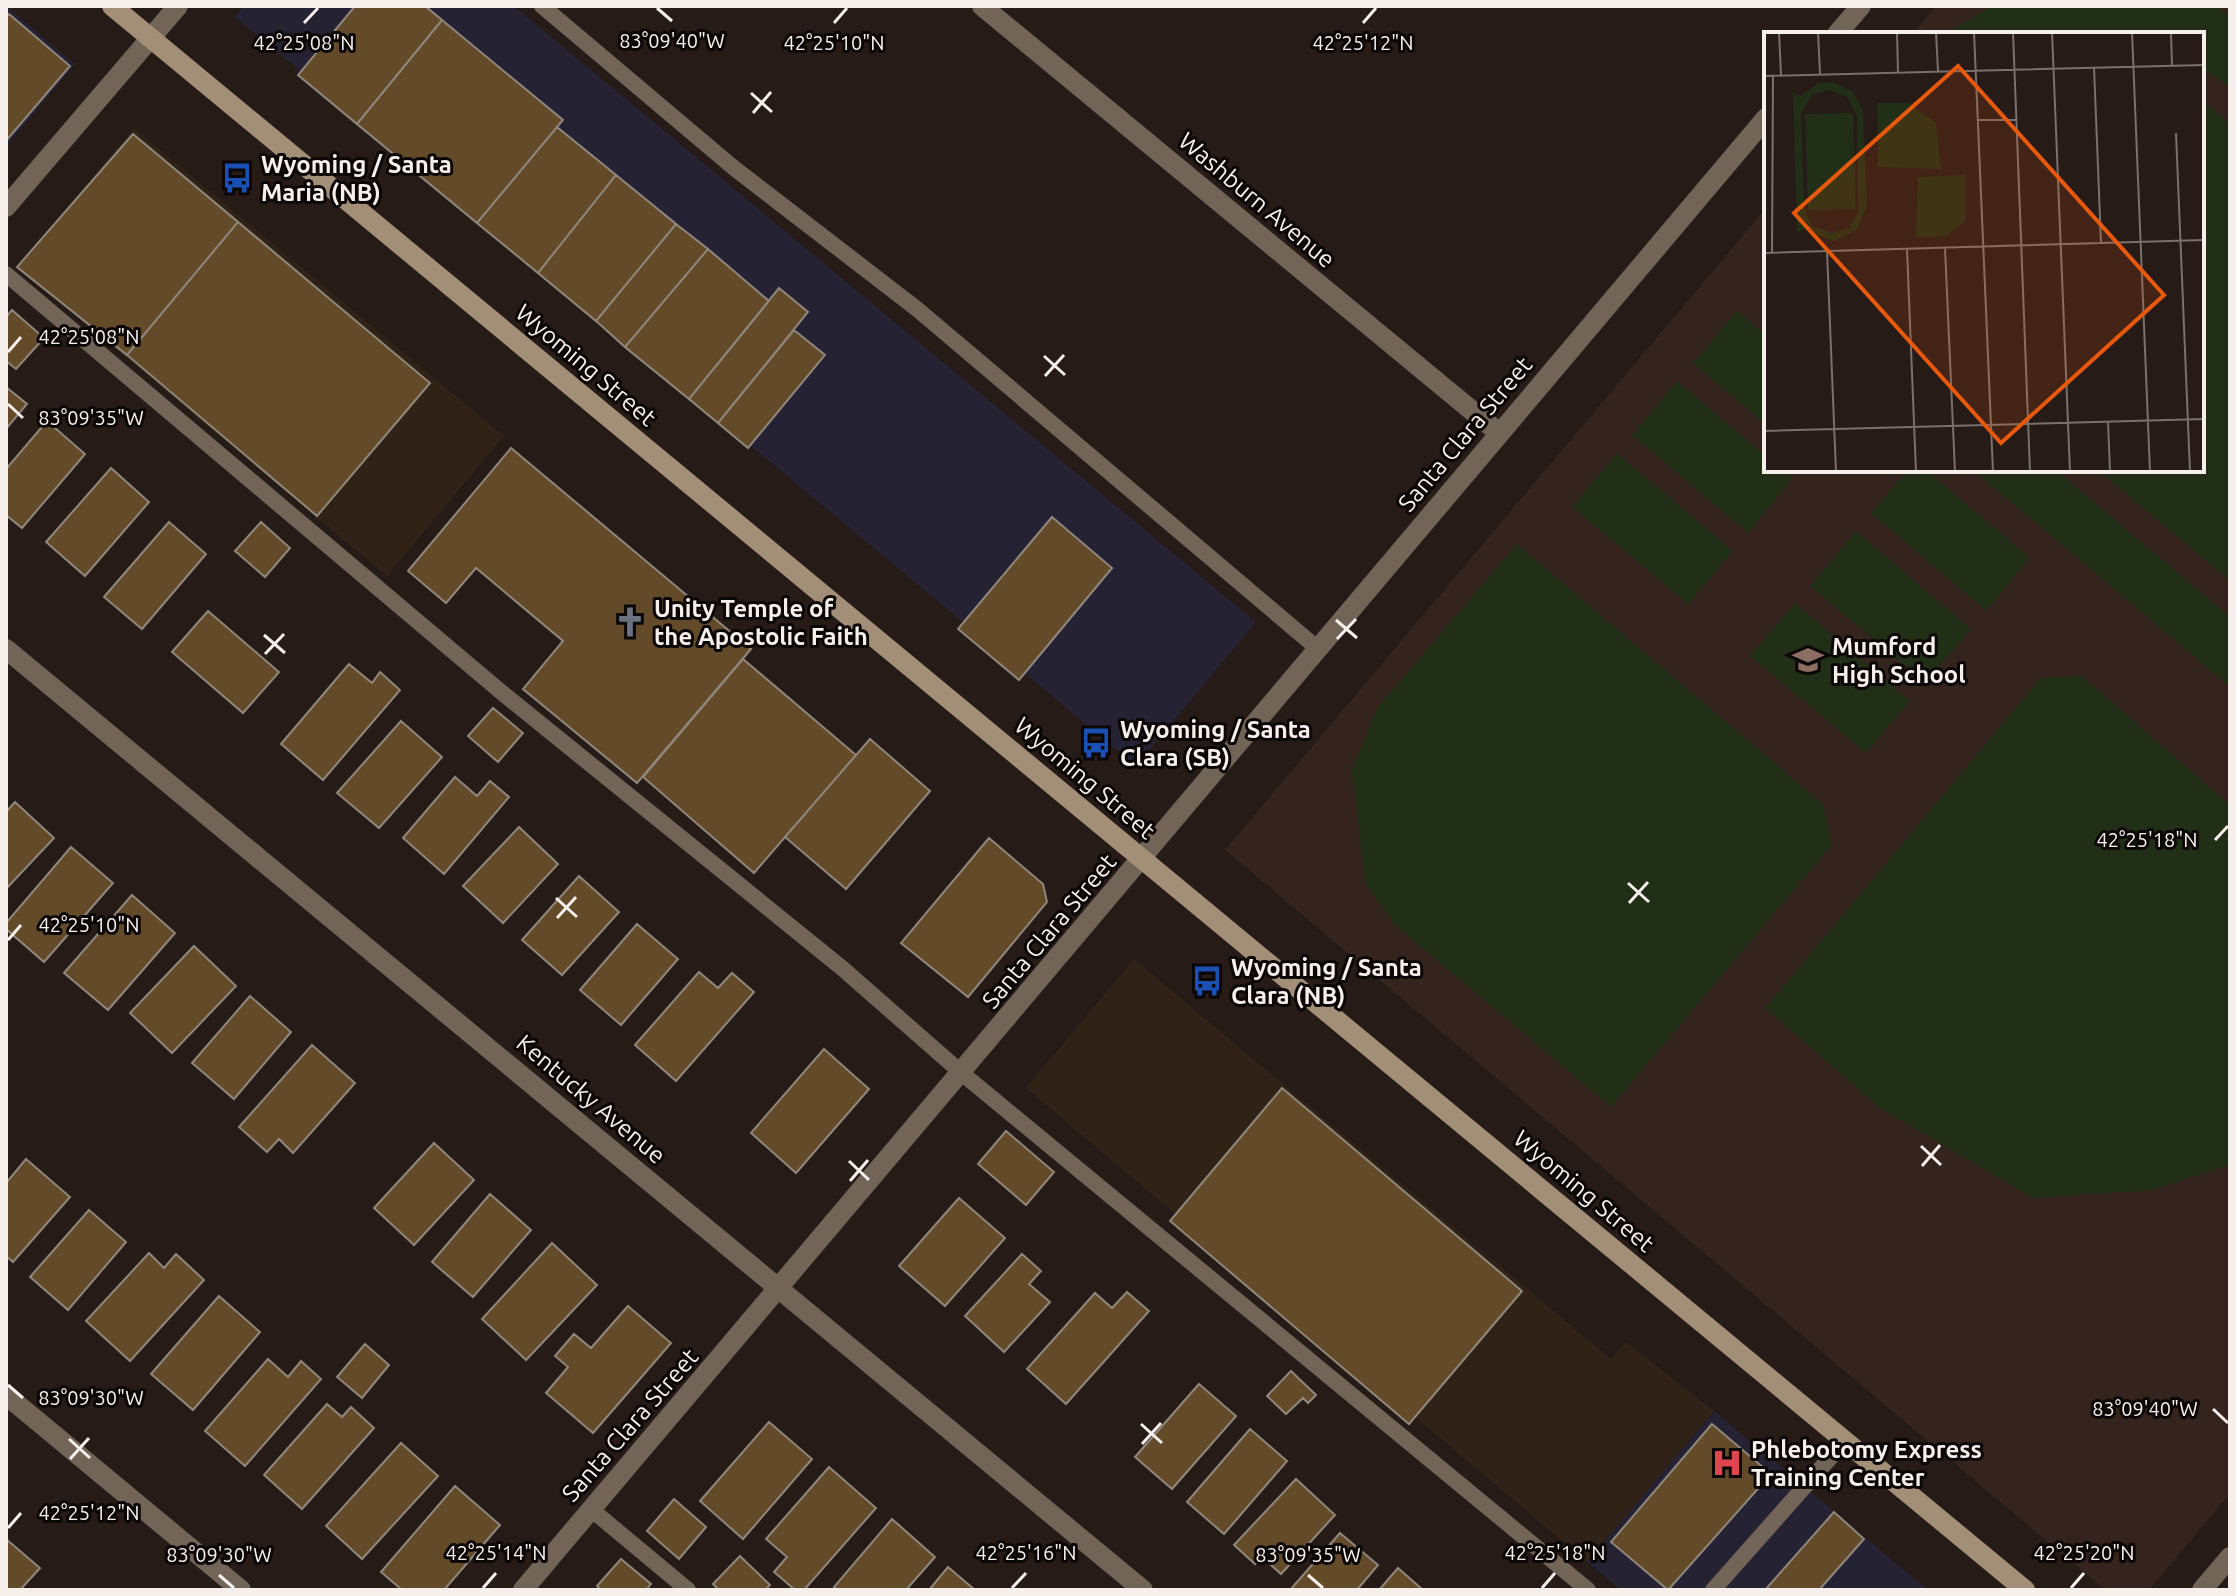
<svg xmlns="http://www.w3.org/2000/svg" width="2236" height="1596" font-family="Ubuntu,sans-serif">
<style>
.commercial{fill:#252233}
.industrial{fill:#302216}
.built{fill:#35241e}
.green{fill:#222f17}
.building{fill:#634a29;stroke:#90877c;stroke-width:2}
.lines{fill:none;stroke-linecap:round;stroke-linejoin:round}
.lane{stroke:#726557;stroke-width:16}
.street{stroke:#726557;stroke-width:20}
.secondary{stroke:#a38e78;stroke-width:20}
.ticks{fill:none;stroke:#f7efec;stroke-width:3}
.labels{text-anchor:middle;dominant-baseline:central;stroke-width:6;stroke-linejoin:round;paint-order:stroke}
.poi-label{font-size:24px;font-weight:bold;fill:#f7efec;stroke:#0b0706;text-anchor:start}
.street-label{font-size:24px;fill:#f7efec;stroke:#0b0706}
.inset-road{fill:none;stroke:#7a706c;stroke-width:2}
.view{fill:#e8590c;fill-opacity:0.15;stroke:#e8590c;stroke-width:4}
.inset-edge{fill:none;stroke:#f7efec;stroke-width:4}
.ticks-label{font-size:20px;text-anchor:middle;fill:#f7efec;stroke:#0b0706;stroke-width:6;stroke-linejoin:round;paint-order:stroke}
</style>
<rect width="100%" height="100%" fill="#261b17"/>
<path class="commercial" d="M6,6L75,64L6,147Z
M244,6H514L1256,622L1136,766L235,17Z
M1714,1411L1928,1590H1621L1587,1562Z"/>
<path class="industrial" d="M134,128L504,436L387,576L17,267Z
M1134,959L1611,1359L1626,1342L1714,1411L1587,1562L1026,1088Z"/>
<path class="built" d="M1936,6H2230V1494L2149,1590H2105L1225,850L1766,208V470H2202V34H1913Z"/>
<path class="green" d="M1993,6H2216L2230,18V88L2202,67V34H1945Z
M2202,100L2230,124V581L2098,470H2202Z
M1737,311L1766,335V425L1693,363Z
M1677,381L1766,456V470H1783L1793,478L1748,533L1632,435Z
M1617,453L1733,551L1688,604L1572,507Z
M1908,470H1926L2030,558L1986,611L1871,513Z
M1973,470H2056L2230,617V687Z
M1856,531L1971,629L1926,683L1810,586Z
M1517,544L1823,804L1831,846L1611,1107L1395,925L1365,882L1352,769L1378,707Z
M1795,603L1910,701L1866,753L1750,656Z
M2082,676L2230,805V1165L2152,1190L2033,1198L1880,1108L1765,1008L2041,678Z"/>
<path class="building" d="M355,6H425L442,20L357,124L298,75Z
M9,14L70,66L6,141V17Z
M442,20L563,120L477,223L357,124Z
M557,127L616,175L538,273L477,223Z
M133,134L238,222L127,355L17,267Z
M616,175L676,224L596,321L538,273Z
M238,222L430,383L317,516L127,355Z
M676,224L708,249L625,347L596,321Z
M708,249L769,301L689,399L625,347Z
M779,288L808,312L718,423L689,399Z
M12,310L44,338L16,369L6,361V317Z
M794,330L825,355L748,448L718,423Z
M6,387L27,404L6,429Z
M47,421L85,454L22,528L6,515V469Z
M511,448L751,649L637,783L523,689L563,641L476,568L446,603L408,571Z
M111,468L149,502L85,576L46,542Z
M1052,517L1112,568L1019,680L958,629Z
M169,522L206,554L142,629L104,597Z
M261,522L290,548L265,577L235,551Z
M208,611L279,672L243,713L172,652Z
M743,659L856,755L754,873L643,777Z
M349,664L372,683L380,672L400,690L323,780L281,744Z
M493,708L523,733L498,762L468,736Z
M401,721L442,757L379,828L337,793Z
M870,739L930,791L846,889L785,837Z
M455,777L477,796L490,781L509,797L444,874L403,838Z
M15,802L54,838L6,889V812Z
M519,827L558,864L503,923L463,886Z
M989,838L1043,884L1047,902L968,997L901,943Z
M71,847L113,883L44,962L6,929V923Z
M579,876L619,912L562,975L522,940Z
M132,895L175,933L108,1010L64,973Z
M637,924L678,959L621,1025L580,990Z
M194,946L236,986L172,1053L130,1013Z
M699,972L718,988L732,973L754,992L676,1081L635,1045Z
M250,996L291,1032L234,1099L192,1063Z
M312,1045L355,1083L293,1153L279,1139L267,1152L239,1127Z
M824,1049L869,1089L796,1173L751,1133Z
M1282,1088L1522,1291L1409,1424L1170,1221Z
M1006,1131L1054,1172L1026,1205L978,1164Z
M434,1143L474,1180L414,1245L374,1208Z
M26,1159L70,1197L13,1262L6,1256V1183Z
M490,1194L531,1230L473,1297L432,1262Z
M959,1198L1005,1238L945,1306L899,1266Z
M89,1210L126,1242L68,1310L30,1277Z
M552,1243L597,1285L526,1360L482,1319Z
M149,1253L164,1268L176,1254L204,1280L130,1361L86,1321Z
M1022,1254L1041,1271L1029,1284L1050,1302L1004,1352L965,1316Z
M1127,1292L1149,1311L1066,1404L1027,1369L1095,1293L1112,1308Z
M219,1296L260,1332L193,1410L151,1374Z
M628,1306L671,1343L593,1433L546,1393L568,1367L555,1356L574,1334L591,1348Z
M365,1344L389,1365L362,1398L337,1377Z
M268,1359L288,1377L301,1361L321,1379L245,1466L205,1431Z
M1291,1371L1316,1395L1308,1403L1303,1398L1286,1414L1267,1396Z
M1199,1384L1236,1416L1172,1489L1135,1457Z
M327,1404L342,1417L351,1407L374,1428L302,1509L264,1475Z
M769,1422L812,1459L743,1539L700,1501Z
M1712,1424L1771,1474L1668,1590L1611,1542Z
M1250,1429L1287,1461L1224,1534L1187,1502Z
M401,1443L438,1476L362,1559L326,1526Z
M829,1467L876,1508L804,1590H795L774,1572L787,1557L766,1539Z
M1296,1479L1335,1515L1281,1574L1262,1557L1255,1564L1234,1545Z
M455,1486L500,1525L444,1590H402L381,1572Z
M674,1499L706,1527L679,1559L647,1531Z
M1834,1512L1864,1539L1819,1590H1765Z
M892,1519L935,1557L906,1590H838L834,1587Z
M1340,1533L1378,1565L1357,1590H1290Z
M6,1539L40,1568L20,1590H6Z
M740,1556L770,1585L765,1590H719L713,1584Z
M621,1559L651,1584L646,1590H601L597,1586Z
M948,1567L975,1590H929Z
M1398,1568L1423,1590H1379Z"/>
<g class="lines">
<path class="lane" d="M542,6L734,168L917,309L1317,648
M6,274L500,691L842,968L964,1075L1588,1590
M592,1510L688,1590
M1713,1590L1845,1441"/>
<path class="street" d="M982,6L1499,433
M1837,34L1861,6
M6,207L178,6
M6,649L1143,1590
M6,1395L241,1590
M523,1590C941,1102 1351,608 1766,118
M2202,1590L2230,1557"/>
<path class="secondary" d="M112,6L2025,1590"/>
</g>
<path class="ticks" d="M657,8L672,21M304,23L318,8M834,23L847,8M1363,23L1376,8M751,93L772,112M753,113L771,92M8,352L21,337M1044,356L1065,375M1045,376L1064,355M8,404L23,418M1336,620L1357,638M264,635L285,653M1337,639L1356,619M265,654L284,634M2215,840L2228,826M1628,883L1649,902M556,898L577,917M1629,903L1648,882M557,918L576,897M8,940L21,925M1921,1146L1941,1165M849,1161L869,1180M1922,1166L1940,1145M850,1181L868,1160M8,1385L23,1398M2213,1409L2228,1423M1141,1424L1162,1443M69,1439L90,1458M1142,1444L1161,1423M70,1459L89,1438M8,1528L21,1513M219,1575L234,1588M1308,1575L1323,1588M483,1588L496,1573M1012,1588L1026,1573M1542,1588L1555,1573M2071,1588L2084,1573"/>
<defs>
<g id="bus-bare" transform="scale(2.4)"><path d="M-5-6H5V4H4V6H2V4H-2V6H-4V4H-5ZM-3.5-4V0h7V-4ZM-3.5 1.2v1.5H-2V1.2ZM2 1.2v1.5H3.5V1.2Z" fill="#1a4fb4" stroke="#0b0706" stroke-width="2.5" paint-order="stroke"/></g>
<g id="church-bare" transform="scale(2.4)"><path d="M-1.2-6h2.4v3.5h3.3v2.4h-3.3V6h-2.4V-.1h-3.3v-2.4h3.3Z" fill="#6b7280" stroke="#0b0706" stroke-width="2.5" paint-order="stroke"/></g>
<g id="school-bare" transform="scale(2.4)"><path d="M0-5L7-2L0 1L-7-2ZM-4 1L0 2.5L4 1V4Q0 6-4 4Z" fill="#8d6e63" stroke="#0b0706" stroke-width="2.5" paint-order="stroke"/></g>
<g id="hospital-bare" transform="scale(2.4)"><path d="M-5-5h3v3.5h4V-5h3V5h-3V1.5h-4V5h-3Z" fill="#e0444e" stroke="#0b0706" stroke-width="2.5" paint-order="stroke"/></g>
</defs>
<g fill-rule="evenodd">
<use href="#bus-bare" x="237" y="178"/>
<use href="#church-bare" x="630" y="622"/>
<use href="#school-bare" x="1808" y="660"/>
<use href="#bus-bare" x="1096" y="743"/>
<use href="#bus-bare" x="1207" y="981"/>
<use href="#hospital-bare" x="1727" y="1463"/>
</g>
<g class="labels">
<g class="poi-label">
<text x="261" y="164">Wyoming / Santa<tspan x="261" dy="28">Maria (NB)</tspan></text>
<text x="654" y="608">Unity Temple of<tspan x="654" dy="28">the Apostolic Faith</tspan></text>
<text x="1832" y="646">Mumford<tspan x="1832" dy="28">High School</tspan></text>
<text x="1120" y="729">Wyoming / Santa<tspan x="1120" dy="28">Clara (SB)</tspan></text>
<text x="1231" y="967">Wyoming / Santa<tspan x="1231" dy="28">Clara (NB)</tspan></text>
<text x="1751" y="1449">Phlebotomy Express<tspan x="1751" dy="28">Training Center</tspan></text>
</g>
<g class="street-label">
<text transform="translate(1257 200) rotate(40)">Washburn Avenue</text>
<text transform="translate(586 365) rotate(40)">Wyoming Street</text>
<text transform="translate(1465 434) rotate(-50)">Santa Clara Street</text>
<text transform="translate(1085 778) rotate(40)">Wyoming Street</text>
<text transform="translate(1049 931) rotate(-50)">Santa Clara Street</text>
<text transform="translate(591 1099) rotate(40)">Kentucky Avenue</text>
<text transform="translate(1584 1191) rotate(40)">Wyoming Street</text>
<text transform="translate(630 1425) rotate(-49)">Santa Clara Street</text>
</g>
</g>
<g transform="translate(1764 32)">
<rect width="440" height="440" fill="#261b17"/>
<path d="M69,50L89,60L99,79L103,173L93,198L69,209L41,197L33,200L29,61L37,64L53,52ZM64,58L84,65L93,84L94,181L85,196L68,201L48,194L40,175L37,82L48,63ZM113,71H145L172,91L177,137L114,135ZM89,81L92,177L44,178L41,82ZM201,143V189L182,204L152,205L154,145Z" fill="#222f17" fill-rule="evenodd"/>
<path class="inset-road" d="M15,0L17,43M54,0L56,42M133,0L134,40M172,0L174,39M210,0L229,440M249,0L266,440M288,0L306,440M368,0L386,440M407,0L408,34M330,35L337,211M0,44L440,33M214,88H253M412,101L426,440M181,216L191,440M143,217L152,440M63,219L72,440M0,221L440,208M8,221L9,43M344,389L346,440M0,399L440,387"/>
<path class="view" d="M194,34L400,263L237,411L30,181Z"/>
<rect width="440" height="440" class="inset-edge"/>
</g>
<g class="ticks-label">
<text x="672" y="48">83°09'40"W</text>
<text x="304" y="50">42°25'08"N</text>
<text x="834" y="50">42°25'10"N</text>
<text x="1363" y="50">42°25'12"N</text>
<text x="89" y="344">42°25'08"N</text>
<text x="91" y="425">83°09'35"W</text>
<text x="2147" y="847">42°25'18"N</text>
<text x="89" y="932">42°25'10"N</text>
<text x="91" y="1405">83°09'30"W</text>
<text x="2145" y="1416">83°09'40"W</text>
<text x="89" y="1520">42°25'12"N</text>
<text x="496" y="1560">42°25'14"N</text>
<text x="1026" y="1560">42°25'16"N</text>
<text x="1555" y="1560">42°25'18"N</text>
<text x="2084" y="1560">42°25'20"N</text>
<text x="219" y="1562">83°09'30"W</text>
<text x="1308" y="1562">83°09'35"W</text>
</g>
<rect width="2236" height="1596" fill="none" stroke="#f7efec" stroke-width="16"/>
</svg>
